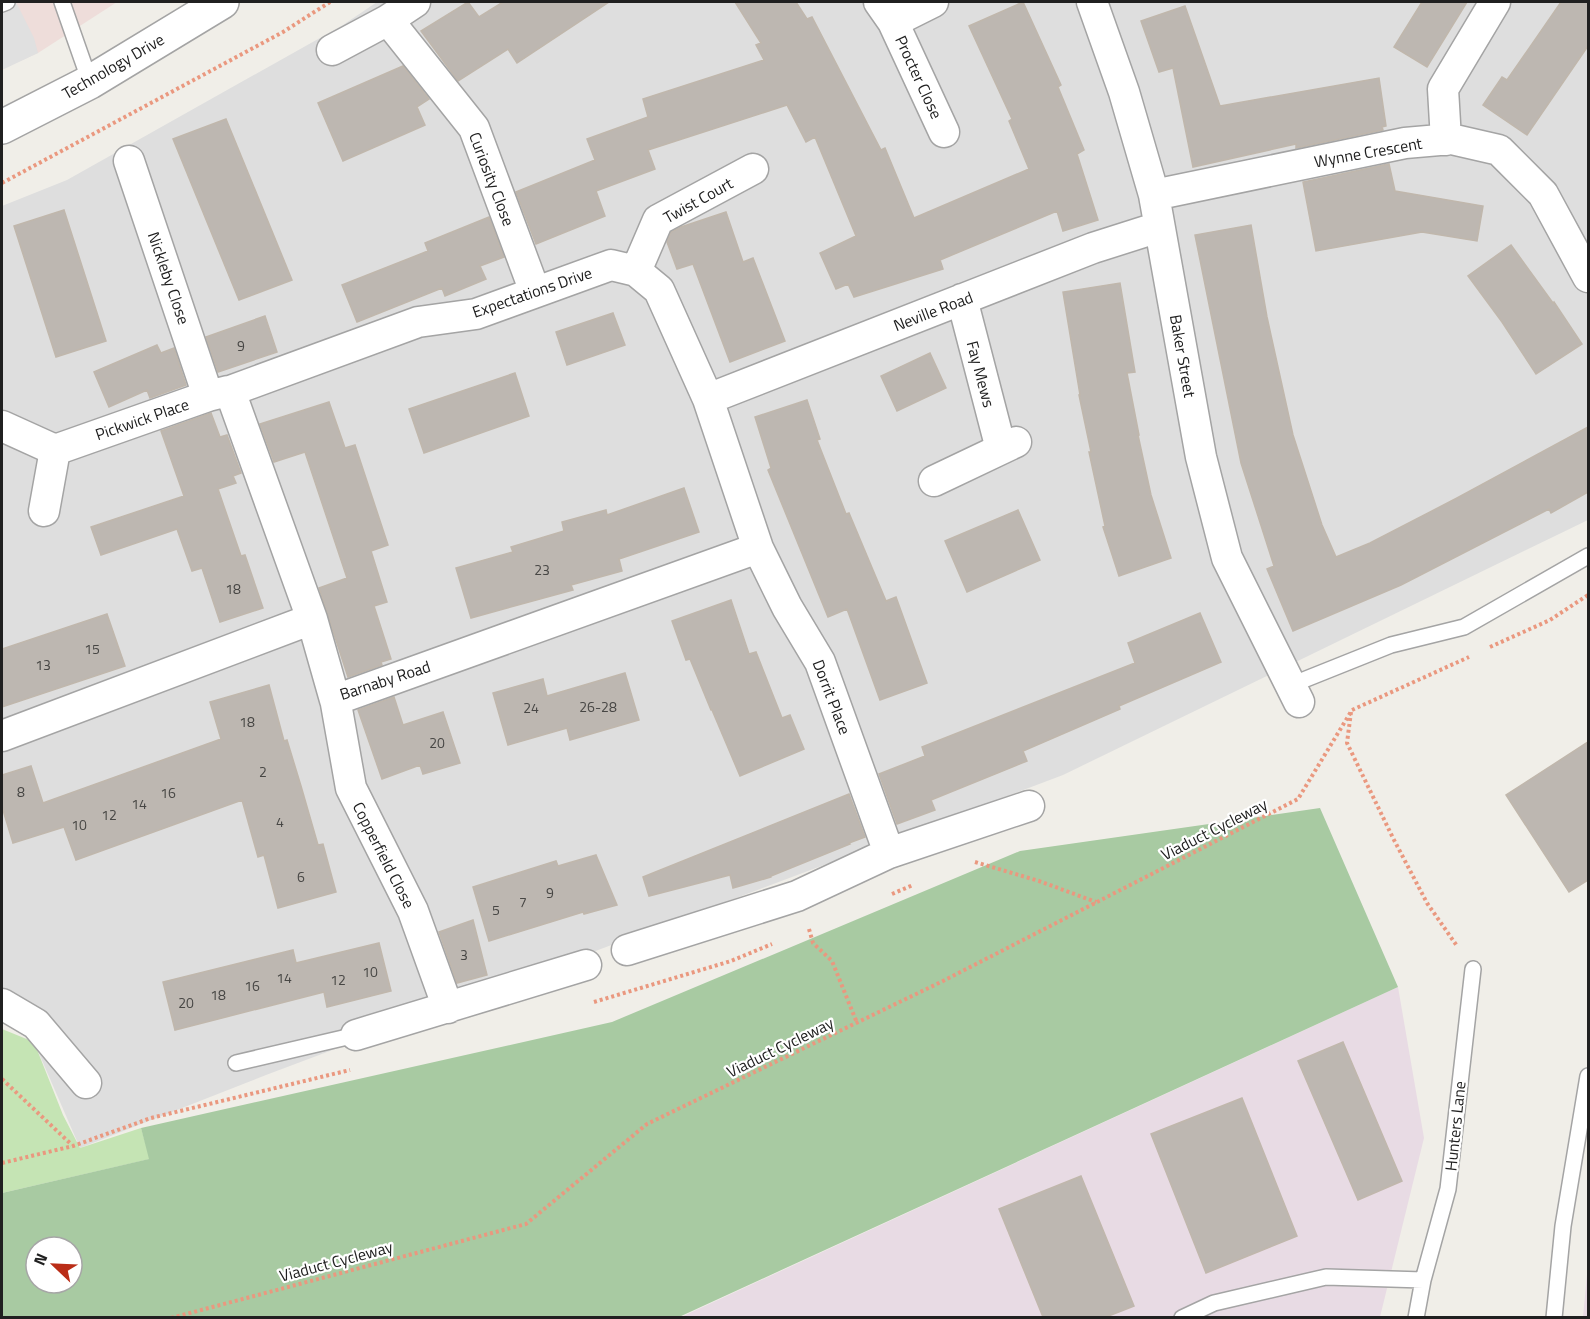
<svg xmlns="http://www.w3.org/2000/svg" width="1590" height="1319" font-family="'Titillium Web',sans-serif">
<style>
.residential{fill:#dedede}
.commercial{fill:#eeddda}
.industrial{fill:#e8dbe4}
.grass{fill:#c5e4b4}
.forest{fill:#a8caa2;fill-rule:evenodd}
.parking{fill:#e0e0e0}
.building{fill:#bdb7b1;stroke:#c0b7ac;stroke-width:1.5}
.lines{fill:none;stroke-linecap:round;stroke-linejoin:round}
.service-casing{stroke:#a4a4a4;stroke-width:18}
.minor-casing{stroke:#a4a4a4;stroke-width:33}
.tertiary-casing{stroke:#a4a4a4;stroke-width:36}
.path{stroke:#ea987f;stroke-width:4;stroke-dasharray:3 3;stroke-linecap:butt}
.service{stroke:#fff;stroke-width:15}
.minor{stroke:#fff;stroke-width:30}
.tertiary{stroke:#fff;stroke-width:33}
.labels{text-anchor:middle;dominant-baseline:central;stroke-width:4.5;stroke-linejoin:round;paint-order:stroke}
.number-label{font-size:14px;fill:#474644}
.street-label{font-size:16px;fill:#202020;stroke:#fff}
</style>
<rect width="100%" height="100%" fill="#f0eee8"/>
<path class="residential" d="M377,2H1588V520L1063,775L266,1075L80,1148L34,1042L2,1022V206L67,180L343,25Z"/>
<path class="commercial" d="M2,2H117L38,53L2,69Z"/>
<path class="industrial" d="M1398,987L1424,1138L1380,1317L679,1318Z
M1588,1264V1317H1583Z"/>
<path class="grass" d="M2,1029L34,1042L63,1115L80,1148L141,1128L150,1159L2,1193Z"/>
<path class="forest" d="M1320,808L1398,987L679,1317H2V1193L149,1159L141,1128L612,1022L1020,851ZM36,1247H72V1283H36Z"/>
<path class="parking" d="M2,2H16L34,38L38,53L2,70Z"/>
<path class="building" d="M468,2L479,17L503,2H609L517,63L508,49L458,81L421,31Z
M735,2H796L807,19L812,17L881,150L885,148L914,218L1029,169L1009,121L1012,119L969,26L1023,2L1061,85L1058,87L1084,150L1077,154L1098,220L1063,231L1057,211L940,260L943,269L854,297L848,284L836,289L820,253L856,236L815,137L806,142L787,105L648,150L655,169L596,191L605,216L536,244L516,192L595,160L587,139L648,117L643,99L764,60L756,45L761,43Z
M1422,2H1467L1427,67L1394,47Z
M1561,2H1588V46L1527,135L1483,105L1502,77L1507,80Z
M1185,6L1220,106L1379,78L1386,126L1382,127L1383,130L1296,148V144L1193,167L1173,68L1159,72L1141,21Z
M403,66L429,99L417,107L425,125L343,161L318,103Z
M226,119L292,280L239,300L173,139Z
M1389,164L1395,191L1483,206L1477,241L1422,232L1316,251L1303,182Z
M64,210L106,341L56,357L14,226Z
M726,212L743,262L753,258L785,341L730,362L693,264L677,269L667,242L671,232L681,227Z
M489,217L504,257L480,266L486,279L445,296L442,288L357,322L342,285L428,251L425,243Z
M1251,225L1267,317L1293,435L1322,525L1336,557L1370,543L1457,498L1588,427V492L1551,513L1549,509L1401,585L1293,631L1267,569L1274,566L1241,463L1195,235Z
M1511,245L1553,303L1554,302L1582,344L1536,374L1502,322L1468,276Z
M1120,283L1135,372L1127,373L1139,435H1138L1151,495L1171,558L1119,576L1103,527L1105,526L1089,452H1091L1079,395H1080L1063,292Z
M613,313L625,345L567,365L556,332Z
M265,316L277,352L218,372L206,337Z
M157,345L161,353L174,348L186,385L150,398L147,390L109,407L94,372Z
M930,353L946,388L897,411L881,376Z
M515,373L529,416L424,453L409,409Z
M807,400L820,439L817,440L846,514L849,513L886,601L896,597L927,683L880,700L847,609L828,617L768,470L771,468L755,417Z
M329,402L345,448L355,445L388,545L371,551L387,602L374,606L391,659L381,662L382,665L348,677L319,588L347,578L305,452L274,462L260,424Z
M211,413L220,437L227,435L241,473L233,476L236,483L218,489L241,556L245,555L263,608L220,622L202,568L192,571L177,529L101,555L91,527L184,496L161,431Z
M684,488L699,532L619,559L622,571L571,585L573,590L471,618L456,568L513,552L511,547L564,531L562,522L606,510L607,515Z
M1018,510L1040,560L967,592L945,541Z
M731,600L749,654L756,652L782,718L790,715L804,749L740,776L712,710H711L690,659L686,660L672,621Z
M1200,613L1221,662L1119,706L1120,709L1023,751L1027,761L931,800L935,810L897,824L879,774L925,756L922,747L1135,663L1128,643Z
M107,614L125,666L2,707V649Z
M625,673L639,720L570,740L567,728L508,745L493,693L543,679L547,696Z
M269,685L284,741L287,740L301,786L318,845L323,844L336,892L278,908L264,855L258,857L242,800L76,860L64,827L13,843L2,807V775L31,766L43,803L221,739L210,702Z
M394,697L403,725L443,712L460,763L423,774L420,765L382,779L358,710Z
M1588,742V880L1569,892L1506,795Z
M849,794L865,837L849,843L850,844L771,876V877L733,888L730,875L649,896L643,877Z
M596,855L617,905L584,914L583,912L489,941L473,887L556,861L558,866Z
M473,920L487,975L457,983L439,932Z
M379,943L391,991L327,1007L324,992L175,1030L163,982L293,950L296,963Z
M1343,1042L1402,1181L1358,1200L1298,1061Z
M1242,1098L1297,1236L1206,1273L1151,1134Z
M1081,1176L1134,1306L1106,1317H1043L999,1209Z"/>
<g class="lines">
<g class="service-casing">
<path id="service" d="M62,2L90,82
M2,4L7,2
M1291,685L1391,645L1464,627L1588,556
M236,1063L356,1035
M1182,1318L1214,1303L1326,1277L1423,1280
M1416,1318L1423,1280L1448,1189L1473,969
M1554,1318L1563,1226L1588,1076"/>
</g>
<g class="minor-casing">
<path id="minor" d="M879,2L893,22L944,132
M1092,2L1124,92L1154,195L1201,457L1227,558L1299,702
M388,20L474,128L535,292
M893,22L933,2
M332,50L388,20L415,2
M1446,140L1443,89L1495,2
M129,161L208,396
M1154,195L1405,143L1451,139L1499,150L1543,194L1588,277
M636,271L658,220L753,169
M962,299L1001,449
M708,399L1093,248L1159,227
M2,426L55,450L44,511
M55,450L208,396L228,391
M934,481L1016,442
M758,548L335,700L312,619L230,391L418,322L476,314L611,265L636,271L659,290L708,399L758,548L787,607L820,662L889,853
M335,698L351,788L413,911L448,1008
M2,736L312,619
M627,950L797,896L889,853L1029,806
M2,1004L36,1024L86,1083
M356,1035L586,965"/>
</g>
<g class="tertiary-casing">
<path id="tertiary" d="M2,127L90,82L222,2"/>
</g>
<path class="path" d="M2,183L283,32L330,2
M1490,647L1550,620L1588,595
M1351,712L1347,743L1393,838L1427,903L1457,946
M975,862L1039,881L1096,902
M892,894L913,885
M809,929L813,943L832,961L857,1023
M594,1002L731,961L772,944
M2,1079L72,1145
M2,1163L73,1146L151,1118L350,1070
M171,1318L526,1224L647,1124L941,982L1298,799L1352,710L1469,657"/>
<use href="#service" class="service"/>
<use href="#minor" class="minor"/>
<use href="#tertiary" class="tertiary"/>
</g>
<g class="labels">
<g class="number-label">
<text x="241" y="345">9</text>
<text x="542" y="569">23</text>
<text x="233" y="588">18</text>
<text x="92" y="648">15</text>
<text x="43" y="664">13</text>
<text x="598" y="706">26-28</text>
<text x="531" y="707">24</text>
<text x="247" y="721">18</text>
<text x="437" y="742">20</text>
<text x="263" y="771">2</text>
<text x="21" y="791">8</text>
<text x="168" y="792">16</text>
<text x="139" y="803">14</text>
<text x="109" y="814">12</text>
<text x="280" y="821">4</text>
<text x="79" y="824">10</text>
<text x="301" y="876">6</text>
<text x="550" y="892">9</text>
<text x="523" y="901">7</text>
<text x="496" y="909">5</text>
<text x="464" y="954">3</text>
<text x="370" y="971">10</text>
<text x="284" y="977">14</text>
<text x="338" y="979">12</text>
<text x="252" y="985">16</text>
<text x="218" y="994">18</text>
<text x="186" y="1002">20</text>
</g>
<g class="street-label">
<text transform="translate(113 66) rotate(-30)">Technology Drive</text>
<text transform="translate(919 77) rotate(65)">Procter Close</text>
<text transform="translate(1368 152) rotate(-10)">Wynne Crescent</text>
<text transform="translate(492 179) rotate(69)">Curiosity Close</text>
<text transform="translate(698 200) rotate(-29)">Twist Court</text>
<text transform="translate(169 278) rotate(71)">Nickleby Close</text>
<text transform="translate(532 292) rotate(-19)">Expectations Drive</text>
<text transform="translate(933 311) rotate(-21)">Neville Road</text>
<text transform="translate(1183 356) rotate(80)">Baker Street</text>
<text transform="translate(981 374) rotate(75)">Fay Mews</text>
<text transform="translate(142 419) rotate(-19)">Pickwick Place</text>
<text transform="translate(385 680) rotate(-18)">Barnaby Road</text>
<text transform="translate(832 697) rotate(69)">Dorrit Place</text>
<text transform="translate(1214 829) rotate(-27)">Viaduct Cycleway</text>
<text transform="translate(384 855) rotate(63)">Copperfield Close</text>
<text transform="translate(780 1047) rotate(-26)">Viaduct Cycleway</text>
<text transform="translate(1455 1126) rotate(-84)">Hunters Lane</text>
<text transform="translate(336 1261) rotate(-15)">Viaduct Cycleway</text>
</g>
</g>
<rect width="1590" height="1319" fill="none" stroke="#202020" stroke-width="6"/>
<g transform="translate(54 1265) rotate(293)"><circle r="28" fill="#ffffff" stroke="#a6a6a6" stroke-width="1.5"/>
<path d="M0-4.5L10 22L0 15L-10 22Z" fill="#ba2d17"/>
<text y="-9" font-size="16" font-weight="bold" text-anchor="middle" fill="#202020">N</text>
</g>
</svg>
